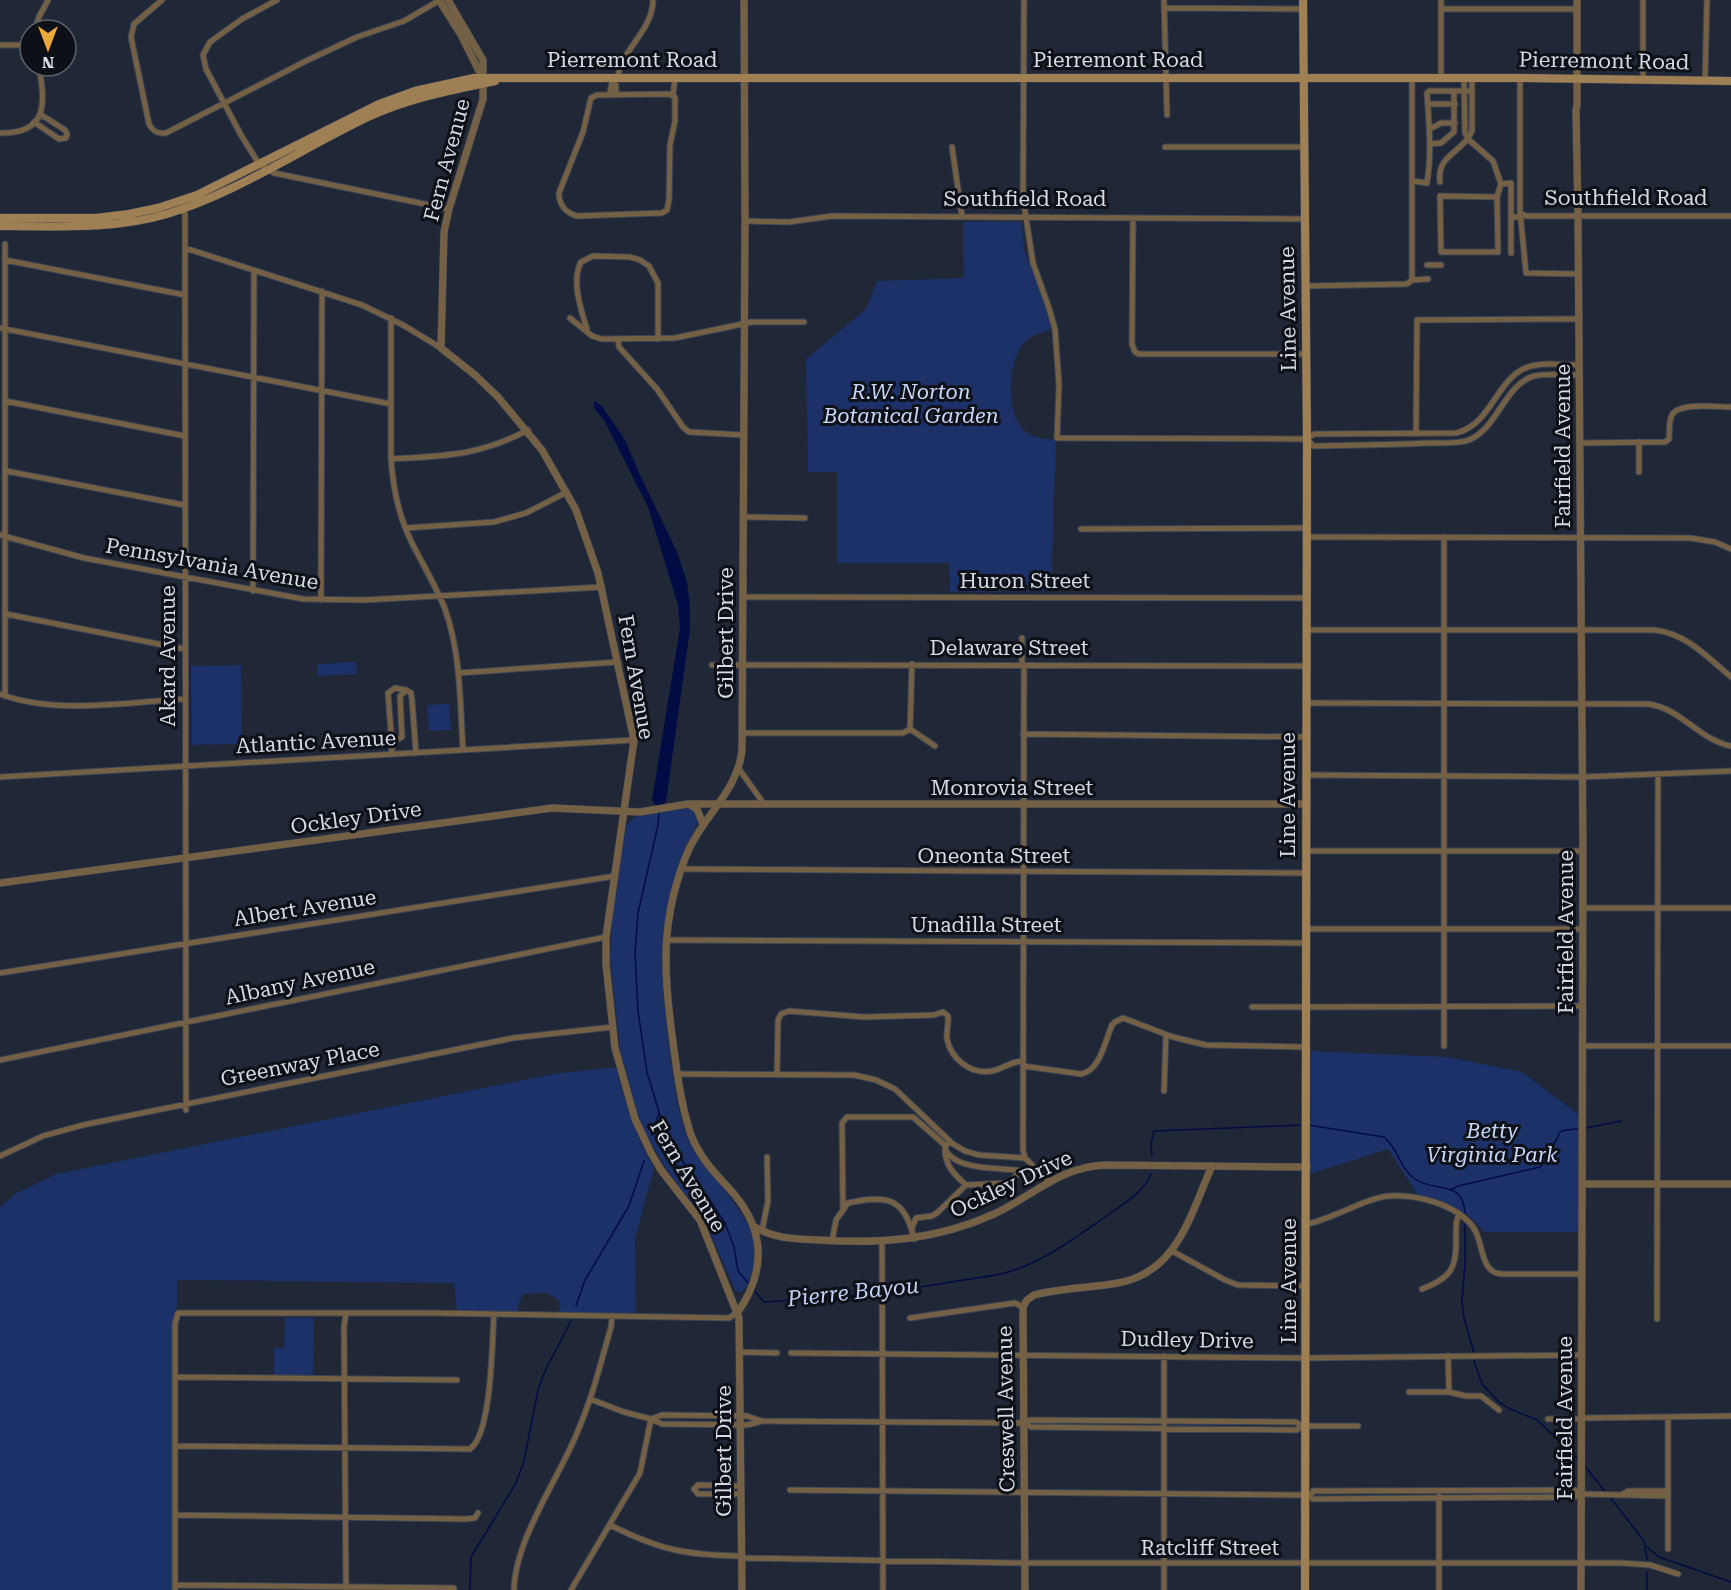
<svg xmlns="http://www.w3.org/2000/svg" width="1731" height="1590" font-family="'Roboto Serif',serif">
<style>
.green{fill:#1b3167}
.water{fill:#010c45}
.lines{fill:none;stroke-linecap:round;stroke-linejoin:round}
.stream{stroke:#010c45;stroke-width:1.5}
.minor-casing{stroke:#3d4452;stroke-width:7}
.tertiary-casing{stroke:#3d4452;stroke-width:8}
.secondary-casing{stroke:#3d4452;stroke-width:9}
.minor{stroke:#746045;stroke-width:5}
.tertiary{stroke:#746045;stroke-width:7}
.secondary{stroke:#9f8054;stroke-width:8}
.labels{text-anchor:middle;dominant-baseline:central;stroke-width:6;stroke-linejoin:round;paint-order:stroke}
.street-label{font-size:21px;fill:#d5dae4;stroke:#0d1016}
.park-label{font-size:21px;font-style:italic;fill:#c5d7fb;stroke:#0d1016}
.water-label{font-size:22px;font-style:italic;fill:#c0d2f6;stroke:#0d1016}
</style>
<rect width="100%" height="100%" fill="#202736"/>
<path class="green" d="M963,222H1022L1024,250L1048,308L1053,328C1042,332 1032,335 1024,343C1007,363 1004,419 1029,434C1037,439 1047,439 1056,440L1051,591L950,592L949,563H837V472H808L806,359L866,309L877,281L964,278Z
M356,662L357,674L318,676L317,664L335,663L336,667V663Z
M241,665L242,744L192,745L191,666Z
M449,704L451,730L429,731L427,705Z
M686,808C709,809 693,831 688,842C684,850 681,859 678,867C658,923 661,981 668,1039C672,1070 676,1107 687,1137C705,1181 773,1222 751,1275C748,1283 746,1290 739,1293L735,1290L703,1216L669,1174L644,1130L636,1108L620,1048L610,958L612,921L626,825L635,817Z
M1311,1051L1447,1057L1522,1072L1578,1114V1232H1485L1467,1214L1418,1195L1388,1149L1310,1174Z
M616,1067C625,1102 635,1136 654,1168L635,1239L636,1313H560L559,1300L546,1293L523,1294L519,1303L518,1312L457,1311L454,1283L177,1280V1304L173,1326V1590H0V1207L17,1193L56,1174L554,1074Z
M285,1318H314L313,1375H274V1348H284Z"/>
<path class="water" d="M594,401L602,406L625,440L641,477L677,552L687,582L690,605V629L666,802L661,806H656L652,800L680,628L678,605L648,507L604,420L594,408Z"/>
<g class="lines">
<path class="stream" d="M659,812L658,825L638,913L635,953L638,1011L647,1072L665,1132L678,1154L725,1223L734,1247L738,1271L750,1285
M1308,1125L1384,1137C1398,1148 1400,1169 1415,1179C1435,1193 1463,1179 1465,1213
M1586,1128L1621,1121
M652,1135L659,1113
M1152,1156L1151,1144L1154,1131L1303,1125
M1451,1190L1458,1186L1540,1167L1545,1162L1560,1132L1564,1130L1578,1129
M1465,1224V1263L1462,1302L1464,1318L1474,1353
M753,1289L764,1302L843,1297L879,1292
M884,1292C909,1289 933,1285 957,1281C974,1278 991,1277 1008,1272C1044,1262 1077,1236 1108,1215C1122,1205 1145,1191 1151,1174
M576,1306L585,1280L629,1206L644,1161
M1474,1361L1482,1384L1499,1402L1508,1408L1537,1420L1578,1459
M1584,1465L1607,1494
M1610,1497L1644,1541L1647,1559
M1647,1547L1659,1557L1731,1582
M470,1590L471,1557L516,1483L524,1461L538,1390L545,1371L571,1321
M1647,1590V1572"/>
<g class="minor-casing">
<path id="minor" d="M162,0L134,24L131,37L149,124C153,132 158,134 166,133L308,60L357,37L404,21L440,0
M277,0L242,19L210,42L203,55L206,69L241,135L259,164L274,173L449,209
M1024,0L1023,198L1033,263L1049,308L1055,329L1059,385L1057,438L1307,439L1314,434L1456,433C1490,425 1495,384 1523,369C1539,361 1562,365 1579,365
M1164,0L1167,115
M1441,0V78
M1643,0V80
M1164,8L1304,9
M1441,9H1577
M35,30L39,17L48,0
M0,45H30
M613,78L610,92L613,95L616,91V85L613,82
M618,78C619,52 653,31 653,0
M1464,78L1465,133L1468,138L1472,131V78
M1520,78V211L1526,273L1578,274
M1705,80L1707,0
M669,94L675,97V121L670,145L669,200L667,210L662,213L577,216C566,213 559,205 559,193L583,132L591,98L597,95Z
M673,96L675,78
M1429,104H1455
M34,122L59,139L66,138L67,134L65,130L40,114
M1430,129L1441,123H1455
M0,133C49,134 45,102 39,66
M1468,139L1493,161L1501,184
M1430,144L1441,143L1454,132V91
M952,147L962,216
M1165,147H1304
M1413,181L1427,183C1432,152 1429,123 1427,93L1429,91H1472
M1440,182C1437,157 1456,155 1468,138
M1497,197L1440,196L1441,252H1498L1497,197L1501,184L1511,183V253
M181,201L185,215L186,1110
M1511,217H1517L1522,214L1526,216H1731
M1133,218L1132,344L1135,352L1139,354H1306
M745,221L789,222L832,216L1305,219
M5,244V696
M185,248L362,305L403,325L441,348
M5,260L185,295
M1427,265H1441
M1412,280L1428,279
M1306,286L1407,284L1412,280V78
M391,318V459C393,488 399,517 412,543C423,565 436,586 445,609C461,654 460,703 463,750
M570,318L592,336L602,339L675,338L752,322H804
M0,328L391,404
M587,329C581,310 571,281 581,262L593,256L630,257L640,260L649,266L658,283V339
M618,339L619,347L657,389L683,427L689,432L744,435
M5,401L185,436
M1416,434L1417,320L1579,319
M1307,439L1313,446C1352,445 1390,445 1428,443C1441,443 1457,444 1469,440C1498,428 1505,384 1534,376C1547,373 1565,375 1579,375
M1639,442V472
M1580,443L1665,442L1669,439C1670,432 1668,422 1672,415C1679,402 1717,407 1731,407
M391,459C444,456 479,456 528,430
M6,471L184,505
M744,517L805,518
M406,528L494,522L526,513L567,492
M1081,529L1306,528
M0,535L84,558L303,599L364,600L602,587
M1306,537L1690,538L1715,542L1731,549
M253,591L254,270
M743,597L1307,598
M321,600L322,291
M6,614L184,649
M1307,630H1655C1687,634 1707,657 1731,677
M912,664L910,729L935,746
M712,665L1307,666
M1022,665V638
M1024,665L1023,1150L1025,1158
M458,673L618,662
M0,694C57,715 125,702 184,699
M1307,703L1648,704C1681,708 1699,740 1731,746
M742,733H903L910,729
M1023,734L1307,737
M395,741L391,732L388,693L395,688L406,690
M391,754L393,742L402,737L400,696L406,690L411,693L412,700L416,753
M739,769L764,804
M1307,775L1582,777L1731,771
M0,777L634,740
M1306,851H1583
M682,869L1306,873
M1582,908H1731
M1306,929H1582
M666,940L1306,943
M0,973L615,876
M1252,1007L1582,1006
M1444,1046V537
M1582,1046H1731
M0,1060L606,937
M1023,1066L1081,1074C1100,1071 1105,1041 1112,1025L1115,1022L1123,1018L1173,1037L1206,1045L1306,1047
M677,1074L854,1075L876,1080L895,1089L953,1144L965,1151L979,1155L1025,1158L1049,1181
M777,1075L778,1020L781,1014L789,1011L864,1017L934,1015L943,1012L948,1016C949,1023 946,1031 947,1039C951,1059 971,1075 992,1071C1003,1069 1011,1061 1023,1061
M1164,1091L1166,1035
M945,1149C945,1166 954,1174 966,1185L1005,1183L1011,1182L1018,1173L1017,1170C997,1168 955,1170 945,1149L946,1146
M0,1156L43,1136L83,1125L513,1038L613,1027
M843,1209L842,1123L847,1117H913L946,1146L950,1141
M1307,1224C1333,1219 1365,1198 1389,1196C1416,1194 1456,1204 1473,1227C1484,1241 1479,1273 1502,1274H1582
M912,1228L916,1218L932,1216L937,1213L966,1185
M762,1231L768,1201L767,1157
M832,1241L836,1220L848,1203C887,1195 905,1197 914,1239
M882,1242L883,1590
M1172,1251L1225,1280L1238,1285L1307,1286
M1422,1289C1451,1278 1457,1268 1456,1238C1456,1229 1455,1222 1459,1214
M910,1318L1015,1303L1023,1307
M1657,1319L1658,774
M740,1352L777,1353
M791,1353L1306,1358L1582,1355
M1448,1356L1449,1392
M175,1377L457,1380
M1409,1392H1449L1466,1396H1481L1499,1410
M590,1399L624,1412L651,1419L662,1424L747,1425L762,1421L1025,1423L1030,1420L1296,1422L1301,1426
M1582,1418L1731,1416
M1548,1419H1582
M1025,1423L1031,1427L1297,1430L1301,1426H1358
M175,1446L470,1449C492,1434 492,1341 494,1314
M741,1486L698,1485L694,1489L698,1494H741
M790,1490L1305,1495L1310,1496L1313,1499L1575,1497L1578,1494H1582L1668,1496
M1623,1494L1628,1491H1668
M1310,1496L1313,1491L1575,1490L1578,1494
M1439,1496V1590
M175,1515L466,1519L475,1518L478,1513
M610,1525C660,1550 685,1555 741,1556
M1668,1549V1417
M741,1558L1025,1563H1622L1650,1565L1678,1574
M175,1585L454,1588
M175,1590V1324L178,1313H430L729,1318L738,1312
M346,1590L344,1327L346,1313
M514,1590C515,1539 558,1480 577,1433C592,1399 601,1362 611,1327L612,1316
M571,1590L640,1473L651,1419L662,1415L747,1416L762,1421
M1164,1590V1356"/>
</g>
<g class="tertiary-casing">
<path id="tertiary" d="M439,0L461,35L481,75
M448,0L483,60V99L449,209L444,232L441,348L475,375L498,397L542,450L576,510L598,573L634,740L606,937V964L615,1048L635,1119L651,1153L661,1170L700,1220L739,1318L742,1590
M1577,0V105L1576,111L1578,216L1583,851L1581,1590
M690,805L697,809L703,824
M0,883L552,808L640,812L688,804H1306
M1582,1184H1731
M753,1226C774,1239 795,1239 819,1240C880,1244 937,1240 994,1214C1033,1196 1059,1167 1105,1165L1307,1167
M738,1312C765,1273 766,1232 734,1194C717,1175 701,1160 691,1135C681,1105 677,1073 673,1042C663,972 660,916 689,849C706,813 738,790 742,750L745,221L744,0
M1025,1590L1023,1307L1027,1300L1034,1295C1061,1288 1090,1288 1118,1283C1178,1272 1190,1215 1212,1166"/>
</g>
<g class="secondary-casing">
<path id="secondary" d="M1303,0L1307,439L1305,1590
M0,218H96L129,214L158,208L197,195L379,104L415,91L474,78H1520L1731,81
M0,226C56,226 113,230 167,214C238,192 301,149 368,117C408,98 452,90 495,81"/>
</g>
<use href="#minor" class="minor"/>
<use href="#tertiary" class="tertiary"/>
<use href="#secondary" class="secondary"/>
</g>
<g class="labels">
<g class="street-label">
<text x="632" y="60">Pierremont Road</text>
<text x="1118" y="60">Pierremont Road</text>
<text transform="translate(1604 61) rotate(1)">Pierremont Road</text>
<text transform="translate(447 160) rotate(-75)">Fern Avenue</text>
<text x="1626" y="198">Southfield Road</text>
<text x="1025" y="199">Southfield Road</text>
<text transform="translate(1288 309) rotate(-91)">Line Avenue</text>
<text transform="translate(1563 446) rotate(-90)">Fairfield Avenue</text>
<text transform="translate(212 564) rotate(10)">Pennsylvania Avenue</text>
<text x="1025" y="581">Huron Street</text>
<text transform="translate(726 633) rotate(-90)">Gilbert Drive</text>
<text x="1009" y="648">Delaware Street</text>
<text transform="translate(168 656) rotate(-90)">Akard Avenue</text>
<text transform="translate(636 677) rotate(80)">Fern Avenue</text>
<text transform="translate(316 742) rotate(-3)">Atlantic Avenue</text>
<text x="1012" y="788">Monrovia Street</text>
<text transform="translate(1288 795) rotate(-90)">Line Avenue</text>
<text transform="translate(356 818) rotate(-8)">Ockley Drive</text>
<text x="994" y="856">Oneonta Street</text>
<text transform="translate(305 908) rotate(-9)">Albert Avenue</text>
<text x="986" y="925">Unadilla Street</text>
<text transform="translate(1566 932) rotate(-90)">Fairfield Avenue</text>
<text transform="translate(300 982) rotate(-12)">Albany Avenue</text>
<text transform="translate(300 1064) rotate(-11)">Greenway Place</text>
<text transform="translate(688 1176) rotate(59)">Fern Avenue</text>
<text transform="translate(1011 1184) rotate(-25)">Ockley Drive</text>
<text transform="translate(1289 1281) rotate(-90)">Line Avenue</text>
<text transform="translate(1187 1340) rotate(1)">Dudley Drive</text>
<text transform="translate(1006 1409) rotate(-91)">Creswell Avenue</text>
<text transform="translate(1565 1418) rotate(-90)">Fairfield Avenue</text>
<text transform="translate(724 1451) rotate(-90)">Gilbert Drive</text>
<text x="1210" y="1548">Ratcliff Street</text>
</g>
<g class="park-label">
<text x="911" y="392">R.W. Norton<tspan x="911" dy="24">Botanical Garden</tspan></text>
<text x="1492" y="1131">Betty<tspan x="1492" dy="24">Virginia Park</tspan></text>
</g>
<g class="water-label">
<text transform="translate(853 1292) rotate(-6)">Pierre Bayou</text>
</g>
</g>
<g transform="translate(48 48) rotate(180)"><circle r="28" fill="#0d1016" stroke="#5d6168" stroke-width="1.5"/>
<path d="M0-4.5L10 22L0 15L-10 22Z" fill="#eca93a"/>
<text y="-9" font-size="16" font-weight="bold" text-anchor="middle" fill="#d5dae4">N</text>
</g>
</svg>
